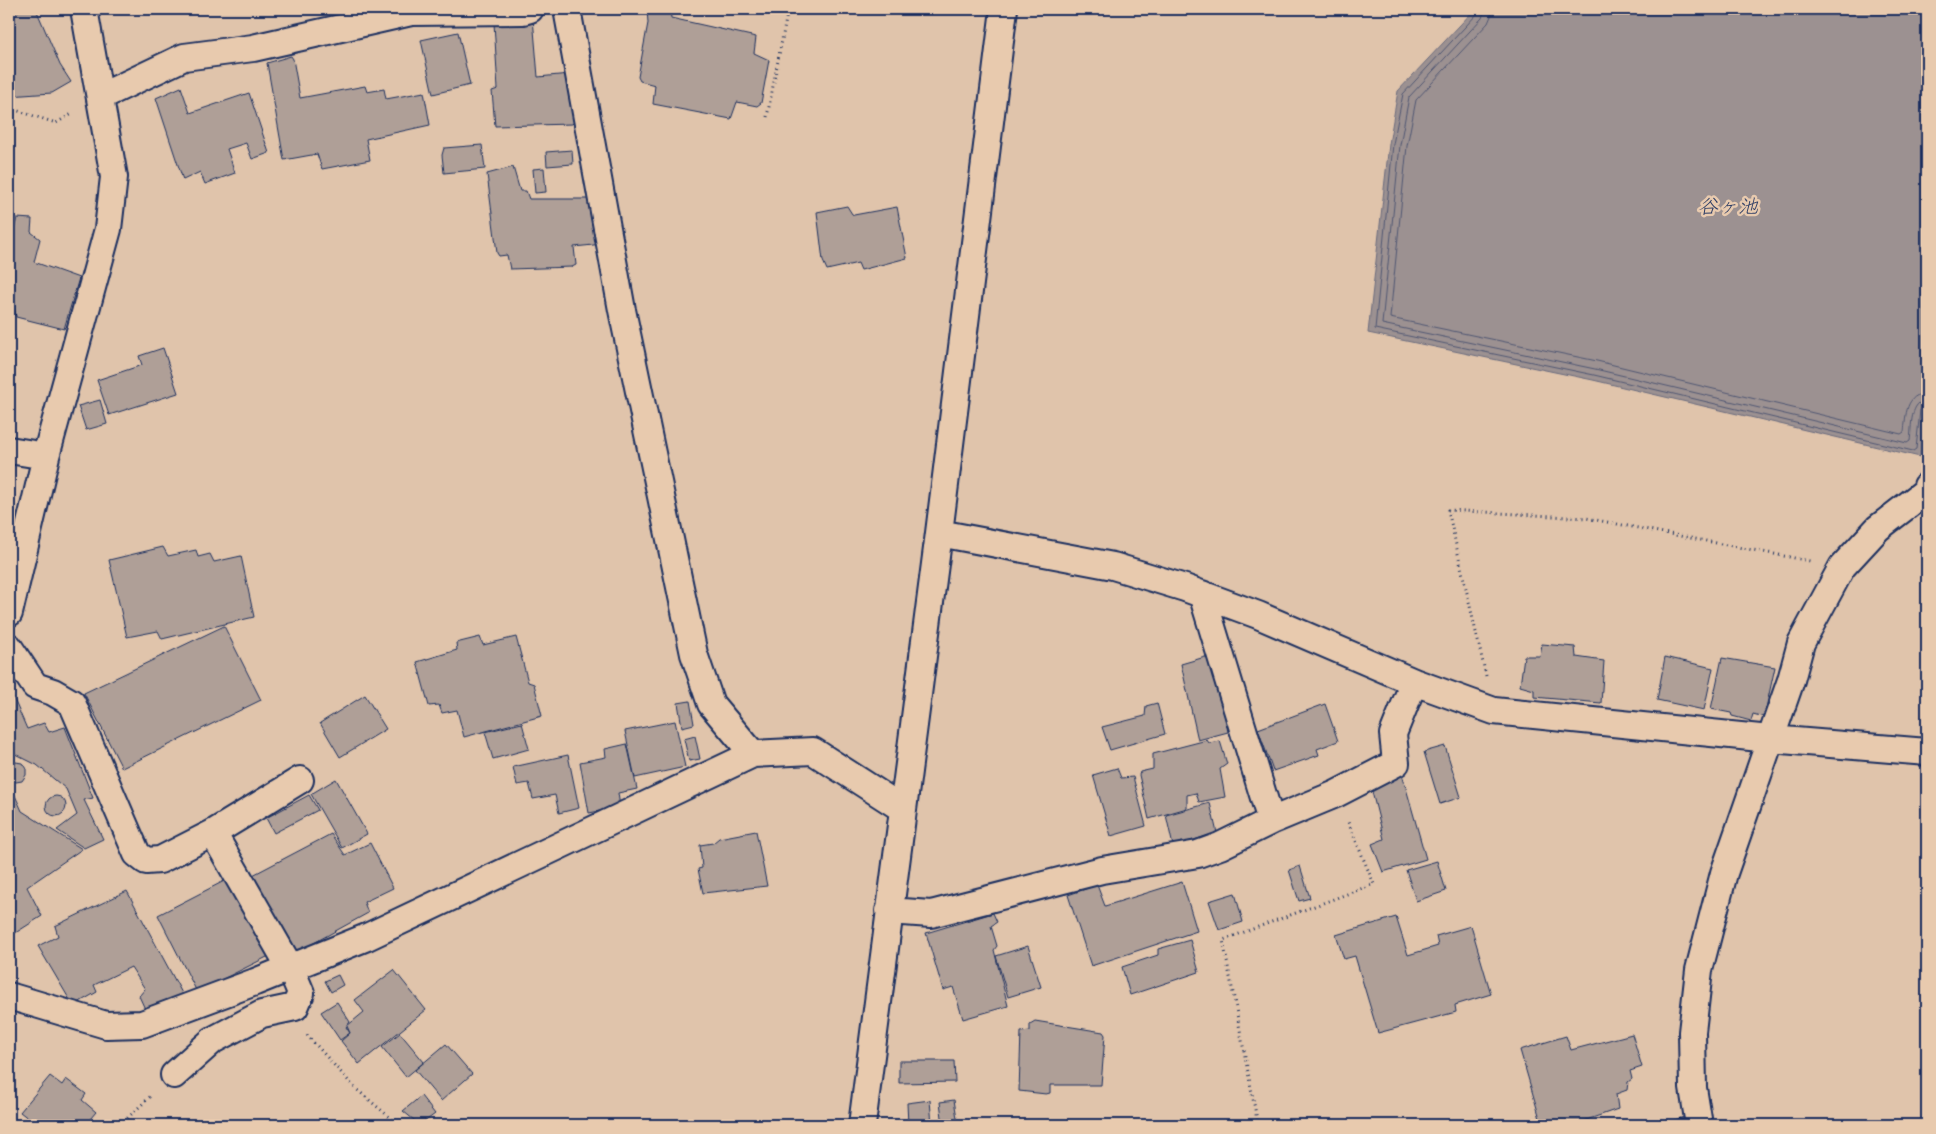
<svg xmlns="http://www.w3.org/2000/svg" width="1936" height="1134" font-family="'Architects Daughter','Klee One',sans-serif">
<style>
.water{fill:#9c9191;stroke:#686a7d}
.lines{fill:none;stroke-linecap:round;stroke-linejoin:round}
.shore{stroke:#4f5672;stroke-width:1}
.building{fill:#af9f97;stroke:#1b2f5e}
.minor-casing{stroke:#1b2f5e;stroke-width:30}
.path{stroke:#1b2f5e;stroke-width:3;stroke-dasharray:1 4;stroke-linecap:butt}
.minor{stroke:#e8caae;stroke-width:26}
.labels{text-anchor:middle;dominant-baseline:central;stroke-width:5;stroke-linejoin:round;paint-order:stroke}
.water-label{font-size:20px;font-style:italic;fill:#2e3e66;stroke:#e8caae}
</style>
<rect width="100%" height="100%" fill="#e0c4ab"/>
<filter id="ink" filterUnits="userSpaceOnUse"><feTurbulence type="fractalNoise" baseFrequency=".02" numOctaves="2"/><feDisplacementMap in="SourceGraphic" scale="10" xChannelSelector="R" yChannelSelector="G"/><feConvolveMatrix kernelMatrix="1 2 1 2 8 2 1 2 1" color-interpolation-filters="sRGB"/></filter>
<g filter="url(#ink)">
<path class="water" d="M1475,9H1899L1927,15V390L1920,457L1593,380L1368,333L1389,144L1398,91Z"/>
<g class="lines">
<path class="shore" d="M1478,9L1477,14L1403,94L1393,144L1375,329L1594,375L1913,451L1916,449L1920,410L1923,407L1927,406
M1485,9L1482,18L1409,97L1400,145L1382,324L1595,369L1907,443L1910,441C1912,427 1909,401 1927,400
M1492,9L1491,16L1488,23L1416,100L1407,146L1390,318L1597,361L1901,434L1904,432C1906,415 1905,394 1927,393"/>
</g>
<path class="building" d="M23,9H36L60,65L71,82L52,93L9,96V15Z
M647,9H670L671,18L756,37L754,53L769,60L761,103L757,106L737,102L731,119L653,104L655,85L640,81L638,77L648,23Z
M533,18L538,77L570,74L575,121L572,124L495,126L492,91L498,89L494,23Z
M458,32L470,85L433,94L421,40Z
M291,56L293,59L300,98L365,86L367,92L384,89L386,99L424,92L430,125L366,139L370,160L322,169L317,154L284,160L267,63Z
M181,87L190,113L249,93L269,153L252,159L246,143L227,149L235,173L205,184L200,172L183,180L156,98Z
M482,145L485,169L444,173L442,155L444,148Z
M572,150L573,164L547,166L546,152Z
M513,167L520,191H526L529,199H601L603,244L574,247L576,265L572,267L510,269L507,255L499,256L497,253L487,174Z
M544,168L546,192L535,193L533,169Z
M847,206L852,214L854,215L897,207L907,258L861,270L858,263L827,270L823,261L817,212Z
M17,218L32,219L31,232L40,239L34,262L79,278L64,329L16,317L14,307L9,305V248Z
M163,348L178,393L109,415L97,380L142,365L139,356Z
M100,400L107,424L86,430L78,406Z
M9,510L16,512L9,536Z
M163,547L168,556L196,550L198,557L210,554L214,562L241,556L254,617L162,639L158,631L127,637L109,560Z
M224,626L261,700L122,768L84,693Z
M480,637L483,645L516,637L528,682L534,684L542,716L464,737L457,710L442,713L439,705L429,706L417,662L457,650L456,643Z
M1542,644L1575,647L1576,657L1604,661L1601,703L1534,697V690L1520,686L1524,656H1540Z
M1212,655L1228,732L1198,740L1181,664Z
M1665,657L1713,668L1704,710L1657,700Z
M1722,658L1775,667L1764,717L1753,714L1751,721L1732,716L1731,713L1711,709Z
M9,688L27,729L44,723L49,732L65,727L93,798L84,800L103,839L84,848L57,830L77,815L66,789L37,765L9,751Z
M365,695L386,729L340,757L320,723Z
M690,701L694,724L682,727L678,703Z
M1157,703L1165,734L1110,750L1102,727L1145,716L1146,706Z
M1325,704L1338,741L1317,749L1319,755L1273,771L1258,729Z
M675,721L685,767L635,778L625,731Z
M522,723L529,749L493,759L485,732Z
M695,736L700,759L689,761L684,739Z
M1207,740L1209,743L1220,741L1227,764L1220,769L1225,797L1199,802L1196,793L1187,795V808L1149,819L1139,775L1140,772L1153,769V754Z
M627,744L637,789L618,793L620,807L589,813L580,762L606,757L605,749Z
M1445,746L1461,797L1440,804L1424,752Z
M568,755L579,808L559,813L555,795L533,799L529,783L517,785L513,767Z
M16,762L22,763L26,769V775L22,781L16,782L9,779V764Z
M1117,768L1121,778L1133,777L1146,826L1111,836L1093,775Z
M1402,774L1426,859L1383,872L1372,844L1384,839L1370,784Z
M336,779L367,834L342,848L311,794Z
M9,782L22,811L82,849L27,887L42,916L9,937Z
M309,795L318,810L274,833L266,818Z
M46 806a10 10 0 1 1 20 0a10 10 0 1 1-20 0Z
M1210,803L1217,833L1173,846L1166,815Z
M756,831L767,886L703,893L698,869L702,868L700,845L713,843L719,838Z
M331,834L345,855L370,843L393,888L364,902L368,913L292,955L249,877Z
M1437,861L1446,891L1416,901L1406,870Z
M1300,866L1310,898L1299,901L1289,870Z
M232,877L273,954L197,992L158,915Z
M1182,882L1197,931L1091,966L1068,895L1097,885L1105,906Z
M127,891L184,997L145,1009L139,996L145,989L131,967L94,985L97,992L76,1004L71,1002L38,946L58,936L55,926Z
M1235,893L1243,922L1219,930L1209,901Z
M993,913L997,922L991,926L997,946L994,950L1008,1006L963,1019L953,987L943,990L926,933Z
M1396,917L1408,955L1438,946L1436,936L1471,926L1491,994L1455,1005L1456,1012L1378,1033L1355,956L1344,959L1336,935Z
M1190,940L1199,972L1130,995L1122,967L1158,955V949Z
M1028,946L1041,987L1008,997L996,956Z
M394,970L426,1010L359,1064L341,1041L350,1033L347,1026L364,1012L355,1000Z
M338,975L343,985L331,992L325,981Z
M337,1002L350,1022L346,1027L350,1033L340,1040L321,1012Z
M1035,1021L1103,1032L1105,1035L1101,1085H1050V1093L1046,1094L1019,1091L1021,1032L1030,1031V1024Z
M400,1033L424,1062L406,1077L382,1047Z
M1632,1034L1642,1067L1630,1071L1632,1079L1628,1082L1627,1090L1616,1094L1618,1109L1572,1125H1558L1555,1121L1541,1122L1520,1050L1566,1036L1571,1050Z
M446,1044L472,1074L441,1101L415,1070Z
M899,1061H954L955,1082L899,1083Z
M50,1076L62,1085L66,1079L86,1094L82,1100L96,1112L85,1125H37L20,1112Z
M421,1096L435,1114L420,1125L403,1111Z
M930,1100L932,1125H908L907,1103Z
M954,1100L958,1124L943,1125L940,1102Z
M1684,1117L1686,1125H1662V1124Z"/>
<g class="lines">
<g class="minor-casing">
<path id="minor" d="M567,9L622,310L694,654L711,704L753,754
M100,97L184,57L253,48L411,12L523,11L530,9
M9,450L46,456
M939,533L1113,566L1185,588L1258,615L1414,682L1494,711L1770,739L1927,752
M1202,594L1271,821
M9,613L46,456L108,229L114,177L84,9
M9,647L35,686L53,692L72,703L137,854L146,861L160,860L213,833L291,969L301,993L295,1007L262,1014L213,1040L174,1075
M213,833L300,780
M889,911L931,914L1102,870L1198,854L1220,846L1271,821L1336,794L1396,763L1393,734L1414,682
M9,996L106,1025L142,1024L255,982L367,937L753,754L813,751L903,809
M862,1125L939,533L1004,9
M1699,1125L1693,1088L1692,1032L1699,970L1724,873L1791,680L1801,643L1842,567L1878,528L1926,491L1927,486"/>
</g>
<path class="path" d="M9,108L56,123L72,114
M767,117L788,9
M1486,676L1448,510L1586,518L1810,561
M307,1035L355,1088L399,1125
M120,1125L152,1095
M1258,1125L1223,940L1374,884L1348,822"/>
<use href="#minor" class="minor"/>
</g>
</g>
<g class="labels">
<g class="water-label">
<text x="1728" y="207">谷ヶ池</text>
</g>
</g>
<rect width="1936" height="1134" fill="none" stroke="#e8caae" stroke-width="30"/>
<rect x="15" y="15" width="1906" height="1104" fill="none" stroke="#1b2f5e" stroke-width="2" filter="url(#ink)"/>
</svg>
